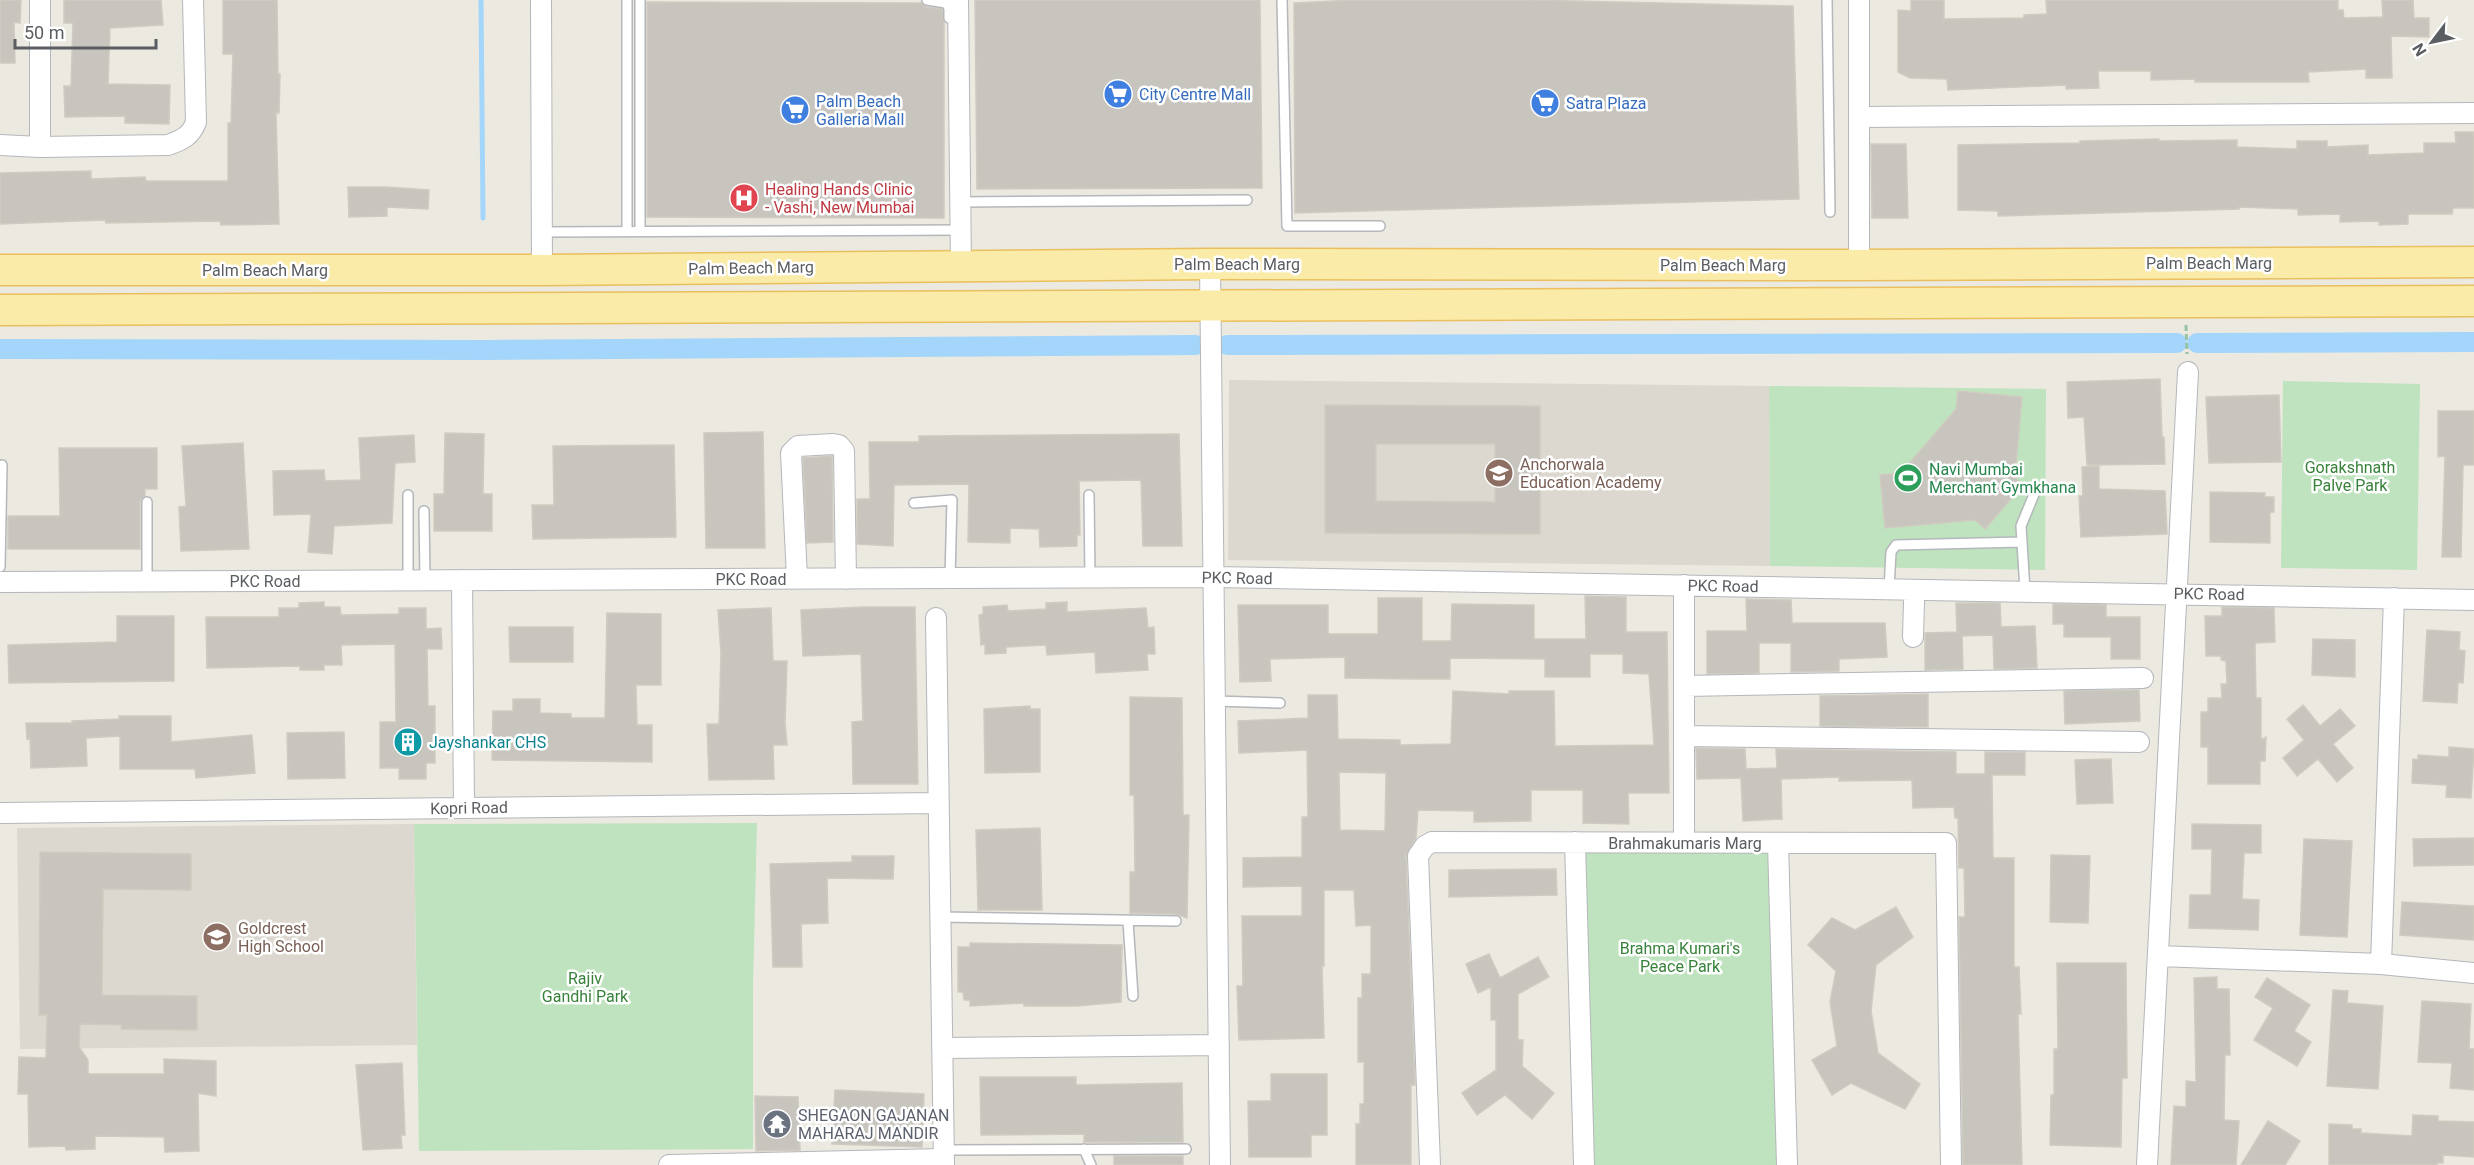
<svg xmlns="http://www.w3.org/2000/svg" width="2474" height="1165" font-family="Roboto,sans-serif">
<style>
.education{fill:#dcd8cf}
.green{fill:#bfe3be}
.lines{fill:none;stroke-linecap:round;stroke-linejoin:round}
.stream{stroke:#a3d6fa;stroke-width:5}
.canal{stroke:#a3d6fa;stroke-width:20}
.building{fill:#c8c4be;stroke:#d0cbc0;stroke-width:1.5;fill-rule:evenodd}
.lane-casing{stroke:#b4b7bb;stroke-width:12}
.street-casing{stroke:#b4b7bb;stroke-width:22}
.primary-casing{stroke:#eabf5d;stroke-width:33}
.path{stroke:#98c3a3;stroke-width:3;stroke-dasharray:6 3;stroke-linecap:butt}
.lane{stroke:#fff;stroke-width:9}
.street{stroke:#fff;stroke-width:20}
.primary{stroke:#fbeba8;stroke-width:30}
.labels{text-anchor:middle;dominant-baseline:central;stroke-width:5;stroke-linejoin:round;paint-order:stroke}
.shop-label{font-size:16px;fill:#366cbe;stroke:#fff;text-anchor:start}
.health-label{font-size:16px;fill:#be3a42;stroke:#fff;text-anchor:start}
.street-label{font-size:16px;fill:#5a5d61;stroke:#fff}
.education-label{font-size:16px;fill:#785e54;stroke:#fff;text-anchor:start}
.park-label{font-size:16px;fill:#39823b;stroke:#fff}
.leisure-label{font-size:16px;fill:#27864d;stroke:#fff;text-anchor:start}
.culture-label{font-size:16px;fill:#0d838f;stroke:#fff;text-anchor:start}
.worship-label{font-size:16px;fill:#5b616d;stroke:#fff;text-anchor:start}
</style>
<rect width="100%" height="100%" fill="#ece9e1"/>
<path class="education" d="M1229,380L1769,386L1770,566L1228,560Z
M414,824L417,1045L20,1049L17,828Z"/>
<path class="green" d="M2283,381L2420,384L2417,570L2281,568Z
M1769,386L2046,389L2045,570L1770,566Z
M757,823L753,986V1149L419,1151L414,824Z
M1575,842L1778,843L1787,1165H1584Z"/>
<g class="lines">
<path class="stream" d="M481,0L483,218"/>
<path class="canal" d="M2197,343L2474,342
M1227,345L2177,343
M0,349L485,350L1196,345"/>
</g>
<path class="building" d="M0,0H21L20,23L14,22L15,63H0Z
M64,0H161L163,25L110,28L108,84L170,85L169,124L125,123V116L65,117L64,86H71L73,23H64Z
M223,0H277L278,74H280L279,113H276L279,224L221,225L220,221L106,223L105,220L0,224V173L91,171V179L145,177L146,181H228V123H231L233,54H223Z
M975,0H1260L1262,188L977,189Z
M1356,0H1531L1793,6L1799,199L1295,213L1294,3Z
M1911,0H1944V19L2024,18V15L2047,14L2046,0H2338V10H2343L2344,18L2383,17L2382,0H2413L2414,18H2429V37L2391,36L2392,78H2366V69L2308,72L2309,82H2195V79L2151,80V71H2098L2099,88L2066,89V85L1948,90L1947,79L1910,78L1898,72V10L1911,11Z
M647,2L921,3L926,7L942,9L944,22V218L647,217Z
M2455,132H2474V208H2453L2452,214H2408V224L2379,225V221L2340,222V214L2298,215V209L2239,207V209L2206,210L1998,216V211L1958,210V145L2080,143V141L2159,139V141L2237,140V147L2297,149V141H2327V147L2368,145V155L2424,153V143H2456Z
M1871,144H1906L1908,218H1872Z
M348,187H386L429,190L428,209L387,207V216L349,217Z
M2160,379L2162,437H2164L2165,464L2087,465L2084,417L2068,418L2067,382Z
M1958,391L2022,397L2015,477L2023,485L1985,529L1975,520L1885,528L1880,475L1901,473L1956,409Z
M2279,395L2281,462L2209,463L2206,397Z
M1325,405L1540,406V534L1325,533ZM1376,444H1495V502L1376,501Z
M2438,411H2474V465H2463L2461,557H2442L2445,456L2438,457Z
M763,432L765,548H706L704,433Z
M445,433L484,434L483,494H492V531H434V494H444Z
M1179,434L1182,546H1143L1141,480L1079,481L1080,535H1077V546L1040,547L1039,529L1010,528V543L968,542L969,484L894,485L893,546L857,544V499H870L869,442H919V436Z
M414,435L415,462L395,463L392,523L334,526L332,554L308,552L311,514L274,515L273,471L324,470L325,481L361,480L359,438Z
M243,443L249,549L181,551L179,507L186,506L182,446Z
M674,445L676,537L533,539L532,505H554L553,446Z
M59,448H157V489H145V496L140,501V549H8V516H60Z
M832,456L833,542L807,543L803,458Z
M2099,466V489L2165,491L2167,534L2081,537L2079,496H2083L2082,467Z
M2210,492L2265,493V497H2274V512H2270V543L2210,542Z
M1585,596L1626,597V632H1667L1669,793H1628L1629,824L1583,823V790H1531V821L1474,822V811L1418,810L1416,838L1406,856L1415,1085H1411V1165H1356V1124H1360V1104H1364V1062H1358V998H1362V974H1371V925L1356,926L1354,890H1324V966H1322L1324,1038L1239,1040L1237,986H1243L1242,916H1302V886L1243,887V858L1302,857V817H1308L1307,750L1239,753L1238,721L1308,718V695H1337L1338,739L1400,740V745L1451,744L1453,691L1509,694V691H1554L1555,746L1654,745L1649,674L1623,673V654H1590V677H1545V659L1450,658V679H1416L1345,678V657L1270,659L1271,681L1240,682L1238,605H1328V634H1378V598H1422V641H1451L1452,604L1534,605V639H1586ZM1339,772L1386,773L1385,831L1340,830Z
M1746,599L1791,600L1792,623H1885L1887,657L1839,659V671L1791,672V643H1759V673L1707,674V631H1747Z
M324,602V607H340L341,615L399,614V608H426V629L441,628L442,649H427L428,706H435V763H426V779H399V768H380V722H396L395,644L341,645L342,665H324V670H300V666L207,668L206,617H279V608H299V603Z
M1067,602V612L1146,608L1148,628L1154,627L1155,654H1147L1148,670L1096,673L1095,652L1047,655L1046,645L1006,647V653L985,654V644L981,645L979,615L983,614V607L1007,605L1008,611L1046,609V603Z
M1956,603H2000L2001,627L2035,626L2037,668L1994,669L1993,635L1962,636L1963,669L1925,670V633L1957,632Z
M2053,604L2106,605V617H2140V659H2111V637H2064V624H2053Z
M864,607H915L918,784H853L852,722L863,721L861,654L803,656L801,610Z
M2222,607L2274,608L2275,642L2255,643L2256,698H2261V740L2266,737L2265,761H2260V784H2208V747H2201V712H2208V698H2222L2221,684H2227L2226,661L2221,660V656H2206L2205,616H2222Z
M771,608L773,661H787L785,723L787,745H773L774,779L709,780L707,724H719L721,654L718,610Z
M607,613L661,614V685H636L637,725H652V762L492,760L493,711H513V699H540V713L571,714V718H605Z
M117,616H174V681L9,683L8,645L117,642Z
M509,627H573V662H510Z
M2427,630L2460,632L2459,650L2465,651L2463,683L2458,682L2457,703L2423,701Z
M2313,639L2355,640V677L2312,675Z
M2139,690L2140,721L2065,724L2064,691Z
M1928,694V727L1820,726V696Z
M1130,697L1182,698L1183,815H1189L1187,918L1176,914L1130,913V872H1135L1134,795H1130Z
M2303,705L2320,726L2340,709L2355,726L2333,744L2353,768L2337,782L2318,759L2297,776L2283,758L2304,740L2287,719Z
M1030,706V709H1040V772L985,773L984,709Z
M119,716H171V742L252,735L255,773L196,778L195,769H120V736L86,738L87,766L31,768L30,738L27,739L26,723H72V721L119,719Z
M344,732L345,778L288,779L287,733Z
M2449,747L2474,749L2471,798L2446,797L2447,785L2412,783L2413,759L2418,760V755L2449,757Z
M1696,748L1745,749L1746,769L1777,768L1776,749L1956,752V774H1985V752H2025V775H1992L1993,858H2014V967H2019L2021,1014H2018L2022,1165H1963L1959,917H1965L1964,868H1959L1958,818H1955L1954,807L1913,808L1912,780L1839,781V777L1781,779L1782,819L1743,821L1741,778L1697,779Z
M2111,759L2113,803L2077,804L2075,760Z
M2192,824L2261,825V853H2244L2242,899L2259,900L2258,930L2189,928L2190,895H2211L2212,849H2192Z
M1040,828L1042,910H978L976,830Z
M2474,838V865L2414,866L2413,839Z
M2304,839L2352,841L2347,937L2300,935Z
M40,852L191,854V890L103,889L102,995L197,996V1030L121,1029L122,1025L80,1024L79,1047L88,1060V1074H164V1059L216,1061V1096L198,1093L199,1151L165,1152L164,1137L95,1136V1149L66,1150L65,1146L29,1147L28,1094H18L19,1057L46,1058L47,1015H39Z
M2051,855L2090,856L2088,923L2050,922Z
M852,856H894L893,879L827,878L828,923L801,924L802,967H773L770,864L852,862Z
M1556,869L1557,895L1449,897V870Z
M2402,902L2474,906V940L2400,935Z
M1896,907L1913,937L1876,965L1871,1011L1878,1053L1920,1084L1905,1109L1851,1083L1832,1095L1812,1060L1837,1046L1830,1002L1836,971L1808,945L1832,918L1855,930Z
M970,943L1122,945L1121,1002L1077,1006H1024V1003L970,1006V1000H964L963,992H958V947H970Z
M1489,954L1500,978L1538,957L1549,977L1518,994V1040H1523L1522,1066L1554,1093L1532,1119L1505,1095L1477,1115L1462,1093L1496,1070V1020H1491V987L1478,993L1466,964Z
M2057,963H2126L2127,1078H2122L2121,1147L2050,1145L2051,1095H2054V1049H2058Z
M2217,977V989H2229L2230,1055H2225L2224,1120L2239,1121L2236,1165H2171L2174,1106L2186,1107V1081L2196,1082L2194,978Z
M2267,978L2310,1005L2294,1031L2311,1042L2297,1066L2254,1040L2273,1008L2255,997Z
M2333,990L2348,991L2347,1003L2383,1006L2378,1089L2327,1086Z
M2422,1001L2471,1004L2469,1049H2474V1090L2450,1088L2452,1063L2418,1062Z
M402,1063L405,1135H401L402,1148L363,1150L356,1065Z
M1271,1074H1327V1135H1311V1157H1249L1248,1101H1271Z
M980,1077H1076V1085L1182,1083L1183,1142H1084V1134L981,1135Z
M835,1090L924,1094L922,1147L832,1144Z
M755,1096L798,1097L800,1150L756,1151Z
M2413,1115L2438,1116V1121L2474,1122V1157L2443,1155V1163H2437V1165H2329V1124L2352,1125V1129H2361V1133L2412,1136Z
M2268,1121L2300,1141L2285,1165H2241Z
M1114,1156H1183V1165H1114Z"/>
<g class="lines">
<g class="lane-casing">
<path id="lane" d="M627,0V231
M640,0V230
M927,0L946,3L949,8V18
M1282,0L1287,226H1380
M1827,0L1830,212
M959,202L1247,200
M542,232L960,230
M408,495V580
M1089,495L1090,577
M147,502V581
M914,503L952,500L950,578
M424,511L425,580
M0,567L2,465
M1889,589L1891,552L1896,545L2022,542
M2025,591L2021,526L2035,492
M1215,701L1280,703
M940,917L1176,921
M1128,921L1133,996
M1084,1149L1091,1165
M944,1150L1186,1149"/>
</g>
<g class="street-casing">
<path id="street" d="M40,0V147
M541,0L542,270
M958,0L961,266
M1859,0V265
M1859,117L2474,113
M0,145L40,147L168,145C182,140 191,136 196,122L193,0
M1210,264L1220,1165
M797,578L791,453L798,446L833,444L839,445L844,451L846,579
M462,580L464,808
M0,582L1214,577L2474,600
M936,618L944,1165
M1913,637L1914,601
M1684,686L2143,678
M1684,736L2139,742
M0,813L938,803
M1575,842L1584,1165
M1684,843V585
M1778,843L1787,1165
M2158,956L2381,964L2474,973
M2381,964L2394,598
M942,1048L1219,1045
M669,1165L944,1159
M1430,1165L1418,856L1425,846L1432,842L1946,843L1951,1165
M2147,1165L2188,372"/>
</g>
<g class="primary-casing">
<path id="primary" d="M0,270H542L1210,264L1859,265L2474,262
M0,310L2474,301"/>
</g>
<path class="path" d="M2186,325L2187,354"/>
<use href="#lane" class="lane"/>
<use href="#street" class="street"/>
<use href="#primary" class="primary"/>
</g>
<defs>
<g id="supermarket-disc" transform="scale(1.5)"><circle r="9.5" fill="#3f7fe0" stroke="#fff"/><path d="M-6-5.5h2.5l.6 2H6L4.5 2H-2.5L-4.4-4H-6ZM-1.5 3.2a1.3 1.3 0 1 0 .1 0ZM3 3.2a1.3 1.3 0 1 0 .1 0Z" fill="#fff"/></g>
<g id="hospital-disc" transform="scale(1.5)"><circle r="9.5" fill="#e0444e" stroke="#fff"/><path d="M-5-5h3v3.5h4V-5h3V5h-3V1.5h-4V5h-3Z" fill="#fff"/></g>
<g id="school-disc" transform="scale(1.5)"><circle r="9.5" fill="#8d6e63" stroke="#fff"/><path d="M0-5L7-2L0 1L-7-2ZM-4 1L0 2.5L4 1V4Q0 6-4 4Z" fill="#fff"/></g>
<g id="stadium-disc" transform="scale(1.5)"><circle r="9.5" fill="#2e9e5b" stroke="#fff"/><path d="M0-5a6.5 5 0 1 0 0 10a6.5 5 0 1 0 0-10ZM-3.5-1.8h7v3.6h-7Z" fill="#fff"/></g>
<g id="building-disc" transform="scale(1.5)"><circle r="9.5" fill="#0f9aa8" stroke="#fff"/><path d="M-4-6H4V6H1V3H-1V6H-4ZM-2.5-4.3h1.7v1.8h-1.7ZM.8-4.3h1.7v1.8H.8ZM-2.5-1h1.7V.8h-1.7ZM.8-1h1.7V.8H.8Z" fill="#fff"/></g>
<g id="temple-disc" transform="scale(1.5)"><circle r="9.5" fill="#6b7280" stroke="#fff"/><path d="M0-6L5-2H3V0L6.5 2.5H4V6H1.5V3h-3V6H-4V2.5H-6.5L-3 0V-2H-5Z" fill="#fff"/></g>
</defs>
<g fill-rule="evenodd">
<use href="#supermarket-disc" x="1118" y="94"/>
<use href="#supermarket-disc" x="1545" y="103"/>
<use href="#supermarket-disc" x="795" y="110"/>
<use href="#hospital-disc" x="744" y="198"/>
<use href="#school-disc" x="1499" y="473"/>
<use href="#stadium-disc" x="1908" y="478"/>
<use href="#building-disc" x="408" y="742"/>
<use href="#school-disc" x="217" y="937"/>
<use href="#temple-disc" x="777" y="1124"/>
</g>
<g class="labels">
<g class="shop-label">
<text x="1139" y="94">City Centre Mall</text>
<text x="816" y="101">Palm Beach<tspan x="816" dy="18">Galleria Mall</tspan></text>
<text x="1566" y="103">Satra Plaza</text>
</g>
<g class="health-label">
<text x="765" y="189">Healing Hands Clinic<tspan x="765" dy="18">- Vashi, New Mumbai</tspan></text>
</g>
<g class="street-label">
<text x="2209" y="263">Palm Beach Marg</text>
<text x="1237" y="264">Palm Beach Marg</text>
<text x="1723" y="265">Palm Beach Marg</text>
<text transform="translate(751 268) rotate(-1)">Palm Beach Marg</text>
<text x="265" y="270">Palm Beach Marg</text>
<text transform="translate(1237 578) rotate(1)">PKC Road</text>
<text x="751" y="579">PKC Road</text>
<text x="265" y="581">PKC Road</text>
<text transform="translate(1723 586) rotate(1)">PKC Road</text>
<text transform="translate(2209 594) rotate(1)">PKC Road</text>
<text transform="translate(469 808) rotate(-1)">Kopri Road</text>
<text x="1685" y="843">Brahmakumaris Marg</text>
</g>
<g class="education-label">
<text x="1520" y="464">Anchorwala<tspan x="1520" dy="18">Education Academy</tspan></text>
<text x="238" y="928">Goldcrest<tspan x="238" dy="18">High School</tspan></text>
</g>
<g class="park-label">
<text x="2350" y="467">Gorakshnath<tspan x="2350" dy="18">Palve Park</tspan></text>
<text x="1680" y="948">Brahma Kumari's<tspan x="1680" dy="18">Peace Park</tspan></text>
<text x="585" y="978">Rajiv<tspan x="585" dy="18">Gandhi Park</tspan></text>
</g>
<g class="leisure-label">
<text x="1929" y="469">Navi Mumbai<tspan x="1929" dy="18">Merchant Gymkhana</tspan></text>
</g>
<g class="culture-label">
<text x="429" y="742">Jayshankar CHS</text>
</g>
<g class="worship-label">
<text x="798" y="1115">SHEGAON GAJANAN<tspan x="798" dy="18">MAHARAJ MANDIR</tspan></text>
</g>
</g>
<g transform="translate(2432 42) rotate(238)" stroke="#ffffff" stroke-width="4.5" paint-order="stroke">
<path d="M0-4.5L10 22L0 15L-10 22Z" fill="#5a5d61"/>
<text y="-9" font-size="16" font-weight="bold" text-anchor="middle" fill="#5a5d61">N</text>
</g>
<path d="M15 39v9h141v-9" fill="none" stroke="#5a5d61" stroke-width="3"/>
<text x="24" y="39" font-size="18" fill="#5a5d61" stroke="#ffffff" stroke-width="4.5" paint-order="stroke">50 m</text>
</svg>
